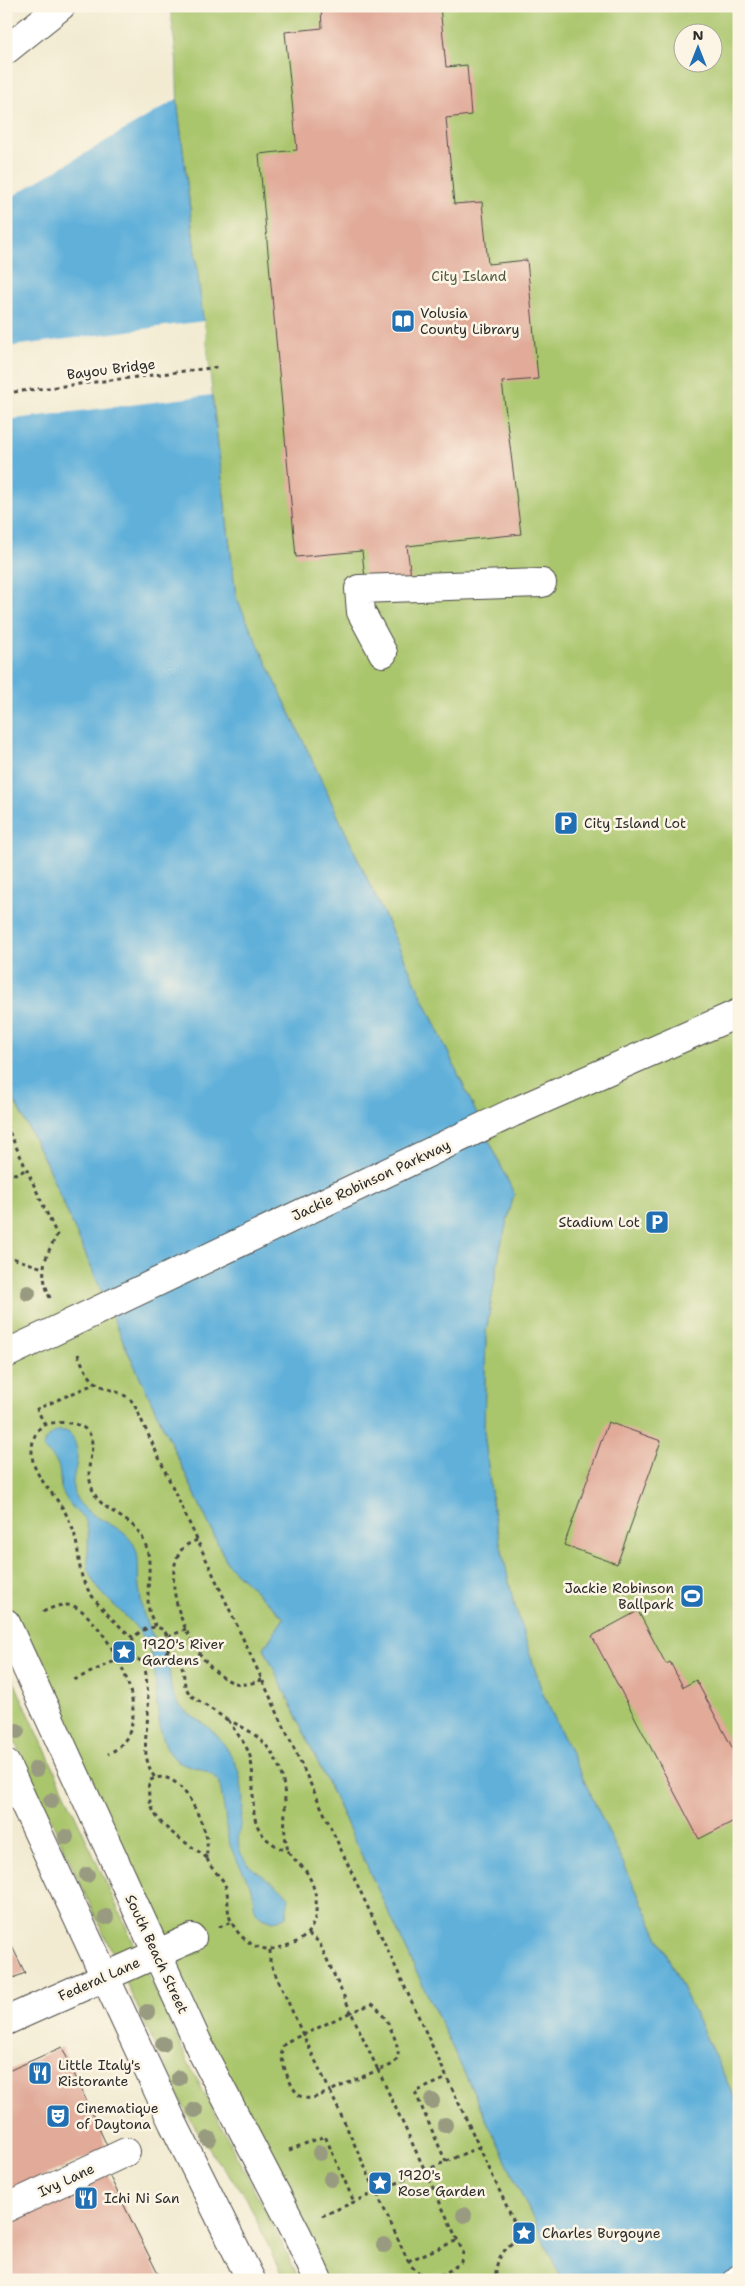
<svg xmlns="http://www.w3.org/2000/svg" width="745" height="2286" font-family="'Shantell Sans',sans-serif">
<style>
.green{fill:#aac66d;stroke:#6a784c;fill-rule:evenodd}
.water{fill:#60b0da;stroke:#466e82}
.pier{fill:#f2ebd2}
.building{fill:#e1aa99}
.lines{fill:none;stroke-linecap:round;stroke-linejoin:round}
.minor-casing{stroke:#494844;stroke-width:30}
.major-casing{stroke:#494844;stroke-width:30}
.path{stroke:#494844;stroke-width:3;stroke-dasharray:4 4;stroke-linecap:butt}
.minor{stroke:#fff;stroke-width:28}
.major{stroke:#fff;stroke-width:28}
.tree{fill:#999b81}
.labels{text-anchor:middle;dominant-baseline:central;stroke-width:5;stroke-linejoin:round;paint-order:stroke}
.park-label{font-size:14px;fill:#515a3f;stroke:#fcf5e5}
.poi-label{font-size:14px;fill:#2b2b2b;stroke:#fcf5e5;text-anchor:start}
.street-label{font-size:14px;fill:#2b2b2b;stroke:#fcf5e5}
</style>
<rect width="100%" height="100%" fill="#fcf5e5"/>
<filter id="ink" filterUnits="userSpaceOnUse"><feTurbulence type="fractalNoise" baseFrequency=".02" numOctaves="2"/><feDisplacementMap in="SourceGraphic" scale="10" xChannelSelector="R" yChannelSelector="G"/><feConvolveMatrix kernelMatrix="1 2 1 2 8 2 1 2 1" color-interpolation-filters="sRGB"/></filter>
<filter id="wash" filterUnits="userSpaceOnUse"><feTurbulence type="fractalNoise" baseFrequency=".0096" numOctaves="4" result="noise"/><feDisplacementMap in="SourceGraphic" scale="20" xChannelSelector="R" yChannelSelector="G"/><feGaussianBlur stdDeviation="1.12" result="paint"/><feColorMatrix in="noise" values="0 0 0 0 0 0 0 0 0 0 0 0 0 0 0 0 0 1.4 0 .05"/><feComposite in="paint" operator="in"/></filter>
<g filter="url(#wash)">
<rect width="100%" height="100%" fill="#f2ebd2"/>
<path class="green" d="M170,6H739V2107L542,1692L513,1600L493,1510L484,1431L486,1333L500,1249L514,1194L236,597L177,99L176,59ZM682,32H712V62H682Z
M6,1084L45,1161L124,1343L228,1565L284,1618L264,1648L562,2280H318L6,1623Z
M6,1664L187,2060L283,2245L299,2280H284L246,2197L215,2158L187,2114L6,1723Z"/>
<path class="water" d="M6,6H170L176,59L177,99L236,597L514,1194L500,1249L486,1333L484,1431L493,1510L513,1600L542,1692L739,2107V2280H562L264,1648L284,1618L228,1565L124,1343L45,1161L6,1084Z
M57,1431H68C89,1457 66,1476 75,1496C87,1520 118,1521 133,1543C141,1555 137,1573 139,1587C141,1599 142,1613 147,1624C152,1637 162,1647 167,1660C171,1671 169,1683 173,1694C179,1711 195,1717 208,1727C221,1738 232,1754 238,1770C242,1782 244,1802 242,1815C239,1834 233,1848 249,1865C259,1875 274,1883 285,1892L289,1898L286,1916C278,1921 274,1922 265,1919C250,1914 256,1899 251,1887C243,1869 230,1853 227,1833C226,1822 222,1789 218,1781C208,1764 180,1770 170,1753C152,1725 160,1686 151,1654C143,1622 104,1604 91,1577C84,1561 92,1540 86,1522C83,1515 77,1514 73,1508C69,1504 66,1498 63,1493C58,1484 62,1472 57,1463C54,1456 47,1454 43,1447L45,1440Z"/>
<path class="pier" d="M6,6H170L176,59L177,99L6,200Z
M204,321L212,395L6,420V347Z"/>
<g id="blocks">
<path class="building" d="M321,6H440L446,67L467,65L471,115L446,118L454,204L482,202L488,264L527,260L538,379L502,382L521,534L407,546L413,592L367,597L362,551L296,557L259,154L297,150L285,32L322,28Z
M608,1422L661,1441L617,1564L564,1545Z
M638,1611L666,1664L670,1662L683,1687L696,1680L739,1760V1792L735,1794L739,1801V1828L732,1822L699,1839L592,1636Z
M6,1934L25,1973L6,1981Z
M62,2047L108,2148L6,2193V2072Z
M106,2169L161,2280H6V2216Z"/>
</g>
</g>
<g filter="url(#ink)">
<use href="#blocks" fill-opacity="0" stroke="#494844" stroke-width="1"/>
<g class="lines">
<g class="minor-casing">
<path id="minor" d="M383,653L361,612L359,589L542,583
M6,1354L512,1113L739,1013
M6,1623L202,2052L298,2236L318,2280
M6,1764L173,2123L251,2280
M6,2021L192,1938
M6,2208L126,2152
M738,2280L739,2279"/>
</g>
<g class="major-casing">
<path id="major" d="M6,50L61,6"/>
</g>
<path class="path" d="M6,393L218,367
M6,1125L57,1235C43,1261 39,1270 50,1298
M6,1170C13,1177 19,1173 27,1169
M6,1256L43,1268
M78,1354C82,1364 87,1375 95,1382C108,1392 124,1390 134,1404L521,2237C506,2245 492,2262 497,2280
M45,1425L37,1409L96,1383
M197,1540C193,1542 187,1544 184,1547C152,1579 199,1684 243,1684C249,1685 256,1681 262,1680
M43,1612C53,1607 62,1603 73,1606C84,1610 91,1620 99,1629C123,1660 157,1730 108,1754
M168,1637L186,1629
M133,1638C117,1624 98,1607 87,1588C78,1573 80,1558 76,1541C75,1533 71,1524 67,1516C57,1494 31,1477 32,1451C32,1441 35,1430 44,1425C52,1422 62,1422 70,1423C103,1429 89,1452 89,1471C89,1478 91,1487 94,1493C105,1514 133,1517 143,1539C155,1562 145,1585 149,1610C150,1616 154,1622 156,1627
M168,1650L163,1658C149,1664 141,1665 132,1653L133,1638C148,1622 172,1622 168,1650L179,1661L183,1669L185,1686L190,1695L229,1721
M145,1663C146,1680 149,1697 148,1714C146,1737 141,1757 155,1778
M74,1680L132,1653
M207,1858C180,1836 144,1824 149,1781C178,1763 199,1814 206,1835C209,1844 205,1853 208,1861C212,1871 222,1876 225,1885C229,1895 227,1906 229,1915C234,1935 257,1954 277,1948C287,1946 298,1943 305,1936C322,1919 318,1888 305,1870C300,1864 290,1857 288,1850C283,1834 285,1820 285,1805C285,1763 269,1737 229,1721C236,1734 249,1746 251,1761C258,1801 240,1833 289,1852
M219,1927L232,1922
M270,1950V1962L303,2035C297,2037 287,2040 283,2046C277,2055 291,2090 300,2096C309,2102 321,2095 330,2091L303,2035L351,2012L378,2070C384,2068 392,2066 396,2061C405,2051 383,2009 372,2004L351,2012L319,1942L307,1933
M378,2070L463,2252L461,2262C442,2278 423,2285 408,2261L330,2091Z
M289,2150L325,2136L354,2202
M446,2162L415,2092L447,2078
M322,2216L479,2147
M408,2261L458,2240
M485,2280L496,2275"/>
<use href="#minor" class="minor"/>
<use href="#major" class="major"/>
</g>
<g class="tree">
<circle cx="28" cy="1293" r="8"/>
<circle cx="17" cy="1731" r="8"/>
<circle cx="36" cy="1769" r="8"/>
<circle cx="51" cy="1801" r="8"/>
<circle cx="66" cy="1837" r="8"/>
<circle cx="87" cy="1875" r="8"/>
<circle cx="106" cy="1917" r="8"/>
<circle cx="147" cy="2012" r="8"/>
<circle cx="163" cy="2044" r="8"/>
<circle cx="179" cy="2078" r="8"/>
<circle cx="432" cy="2101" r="8"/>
<circle cx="195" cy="2110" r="8"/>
<circle cx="445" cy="2125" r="8"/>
<circle cx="209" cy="2139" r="8"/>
<circle cx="320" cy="2153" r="8"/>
<circle cx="331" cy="2179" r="8"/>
<circle cx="464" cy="2215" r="8"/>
<circle cx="384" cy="2245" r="8"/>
</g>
</g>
<defs>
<g id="library-square" transform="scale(1.25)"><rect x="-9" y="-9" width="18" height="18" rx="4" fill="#1f6fb2" stroke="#fcf5e5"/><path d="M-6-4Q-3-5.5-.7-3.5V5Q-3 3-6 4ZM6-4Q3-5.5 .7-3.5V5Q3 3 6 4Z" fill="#fff"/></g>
<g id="parking-square" transform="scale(1.25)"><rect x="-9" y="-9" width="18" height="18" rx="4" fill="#1f6fb2" stroke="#fcf5e5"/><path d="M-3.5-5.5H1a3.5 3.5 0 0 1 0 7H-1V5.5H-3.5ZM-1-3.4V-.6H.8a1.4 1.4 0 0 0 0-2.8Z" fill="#fff"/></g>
<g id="stadium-square" transform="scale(1.25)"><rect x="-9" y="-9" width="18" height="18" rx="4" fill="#1f6fb2" stroke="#fcf5e5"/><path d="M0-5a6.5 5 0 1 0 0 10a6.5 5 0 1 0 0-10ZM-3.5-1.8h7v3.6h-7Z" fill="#fff"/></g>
<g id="sight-square" transform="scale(1.25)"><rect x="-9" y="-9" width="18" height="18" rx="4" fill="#1f6fb2" stroke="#fcf5e5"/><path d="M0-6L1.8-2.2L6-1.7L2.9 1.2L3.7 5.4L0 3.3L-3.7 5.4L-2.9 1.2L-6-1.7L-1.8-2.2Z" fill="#fff"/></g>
<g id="restaurant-square" transform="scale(1.25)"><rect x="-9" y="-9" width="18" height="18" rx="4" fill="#1f6fb2" stroke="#fcf5e5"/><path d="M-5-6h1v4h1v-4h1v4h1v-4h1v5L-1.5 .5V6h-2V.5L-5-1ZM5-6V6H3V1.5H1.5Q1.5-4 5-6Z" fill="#fff"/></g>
<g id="theatre-square" transform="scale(1.25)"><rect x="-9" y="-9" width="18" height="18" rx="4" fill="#1f6fb2" stroke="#fcf5e5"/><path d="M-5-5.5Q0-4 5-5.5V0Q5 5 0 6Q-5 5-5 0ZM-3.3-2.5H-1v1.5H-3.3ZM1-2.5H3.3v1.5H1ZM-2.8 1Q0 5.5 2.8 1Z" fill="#fff"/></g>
</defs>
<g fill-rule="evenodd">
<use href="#library-square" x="403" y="321"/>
<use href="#parking-square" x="566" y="823"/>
<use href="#parking-square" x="657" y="1222"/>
<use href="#stadium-square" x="692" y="1596"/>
<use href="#sight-square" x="124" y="1652"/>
<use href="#restaurant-square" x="40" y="2073"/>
<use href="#theatre-square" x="58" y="2116"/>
<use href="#sight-square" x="380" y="2183"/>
<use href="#restaurant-square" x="86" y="2198"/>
<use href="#sight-square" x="524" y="2233"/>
</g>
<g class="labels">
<g class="park-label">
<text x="469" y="276">City Island</text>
</g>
<g class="poi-label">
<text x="420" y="313">Volusia<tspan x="420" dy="16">County Library</tspan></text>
<text x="584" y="823">City Island Lot</text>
<text x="640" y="1222" text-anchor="end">Stadium Lot</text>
<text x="674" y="1588" text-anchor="end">Jackie Robinson<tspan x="674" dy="16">Ballpark</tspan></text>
<text x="142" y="1644">1920's River<tspan x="142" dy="16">Gardens</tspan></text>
<text x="58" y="2065">Little Italy's<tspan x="58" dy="16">Ristorante</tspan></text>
<text x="76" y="2108">Cinematique<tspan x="76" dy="16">of Daytona</tspan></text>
<text x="398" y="2175">1920's<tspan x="398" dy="16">Rose Garden</tspan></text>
<text x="104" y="2198">Ichi Ni San</text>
<text x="542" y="2233">Charles Burgoyne</text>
</g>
<g class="street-label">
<text transform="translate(111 369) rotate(-7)">Bayou Bridge</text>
<text transform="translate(371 1180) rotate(-25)">Jackie Robinson Parkway</text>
<text transform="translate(157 1954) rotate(65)">South Beach Street</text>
<text transform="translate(99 1979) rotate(-24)">Federal Lane</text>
<text transform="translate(66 2180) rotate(-25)">Ivy Lane</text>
</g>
</g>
<rect width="745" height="2286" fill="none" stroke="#fcf5e5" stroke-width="25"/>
<g transform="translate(698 48)"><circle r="24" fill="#fcf5e5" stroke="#a8a49b"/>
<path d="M0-4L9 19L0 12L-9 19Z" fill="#1f6fb2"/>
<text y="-8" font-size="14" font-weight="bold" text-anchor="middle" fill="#2b2b2b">N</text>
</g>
</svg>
